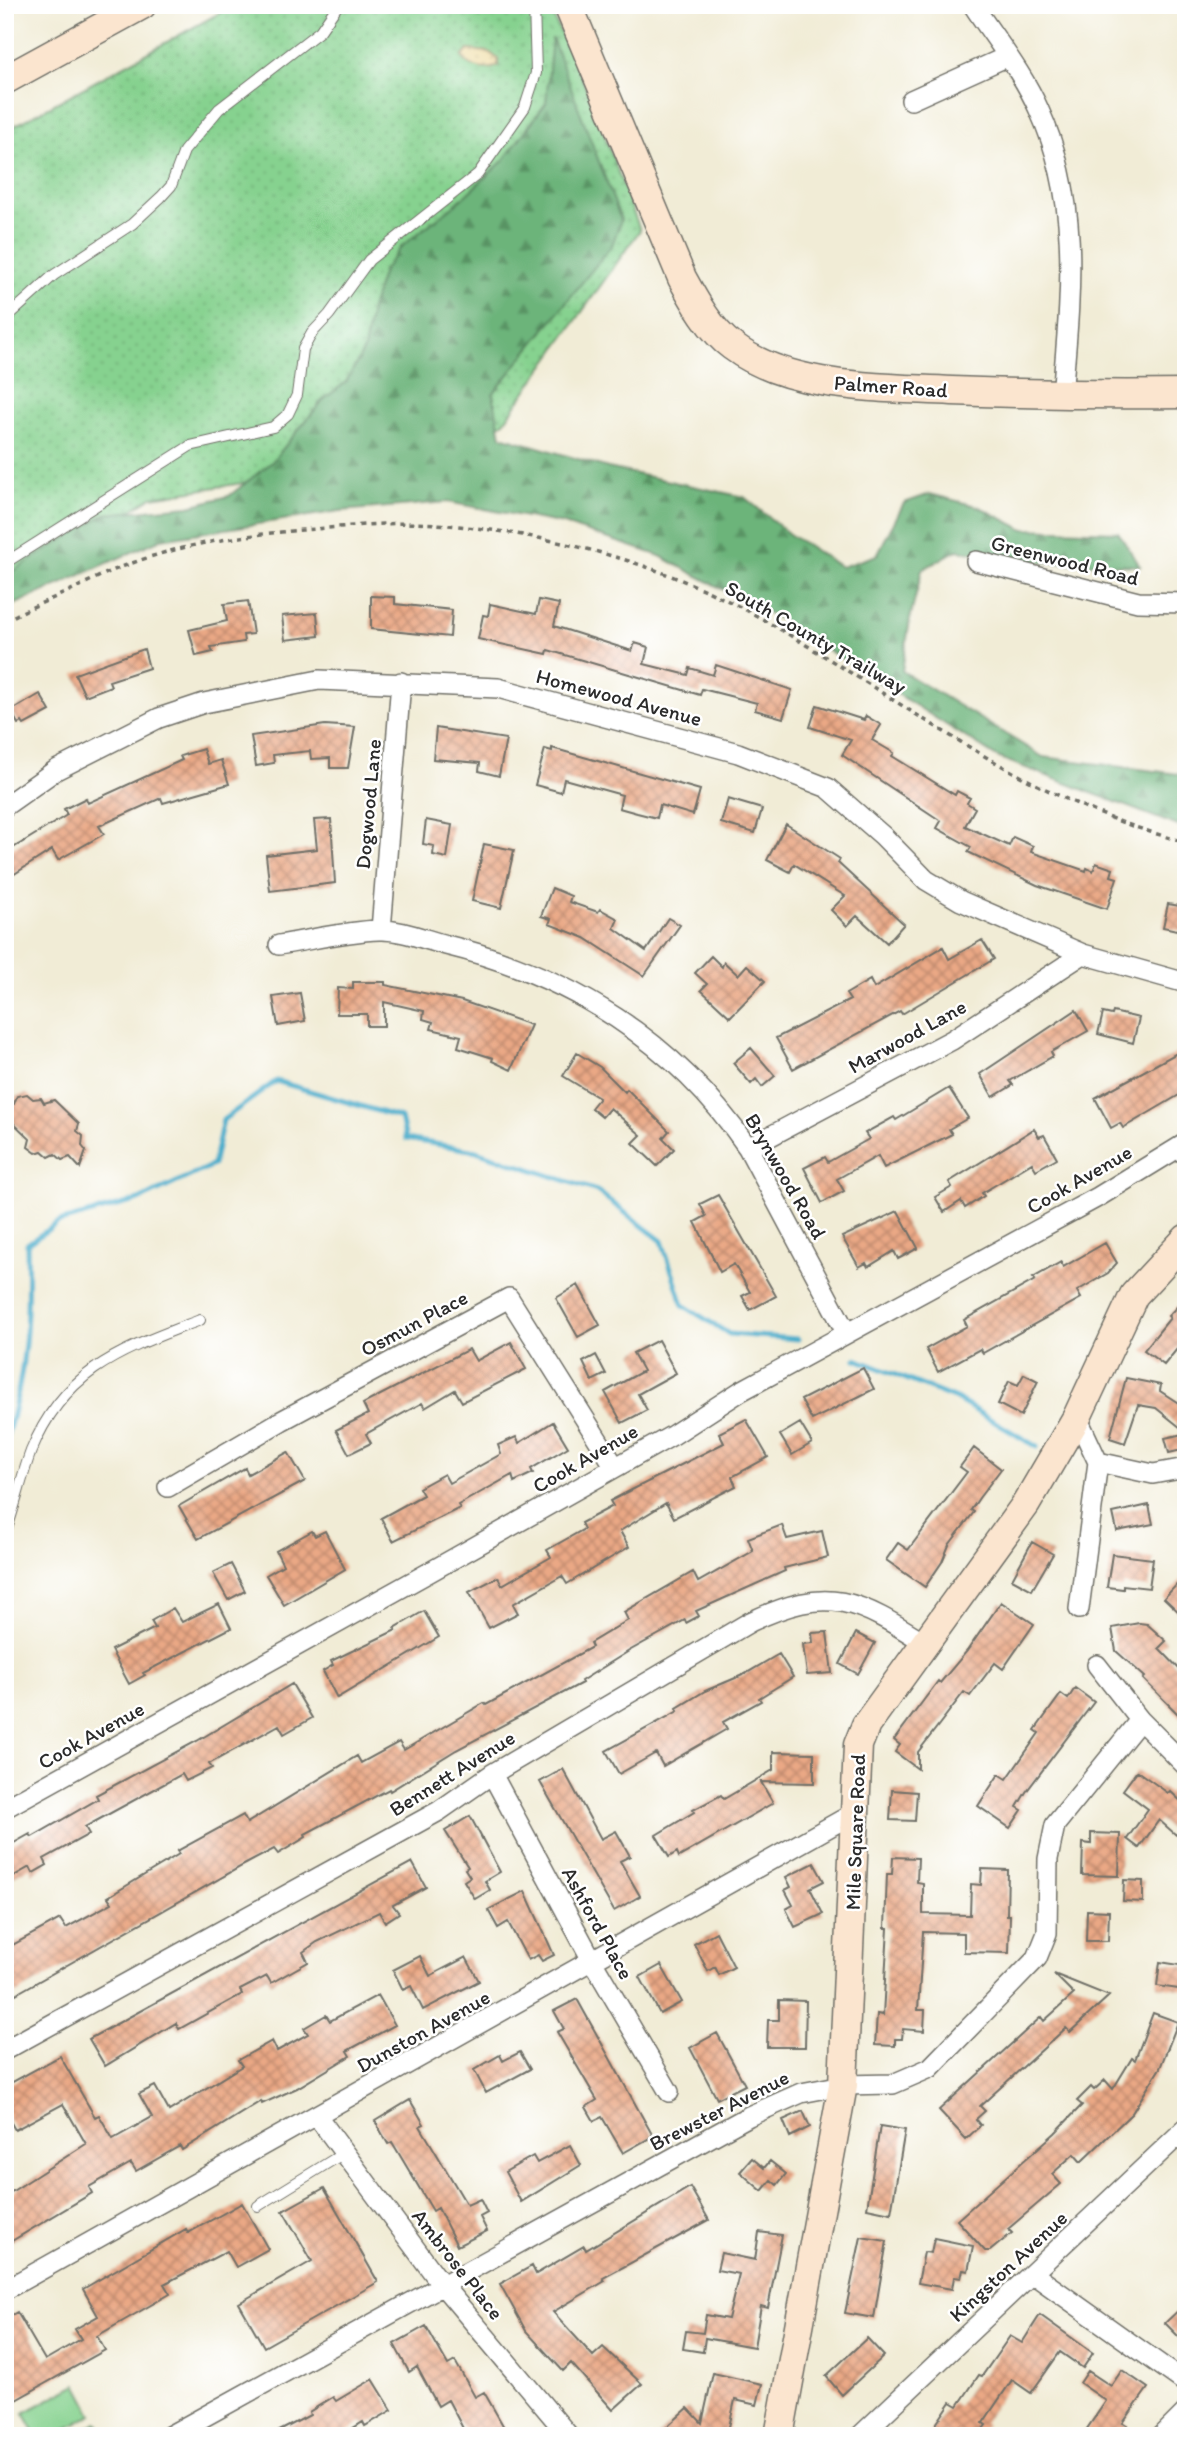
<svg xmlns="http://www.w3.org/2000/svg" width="1191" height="2441" font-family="Itim,sans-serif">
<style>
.grass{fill:url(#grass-dots);stroke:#587e5d;stroke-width:2}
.forest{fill:url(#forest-firs);stroke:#4c7052;stroke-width:2}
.sand{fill:url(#sand-dots);stroke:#8c8264;stroke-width:2}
.garden{fill:#86d28f;stroke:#587e5d;stroke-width:2}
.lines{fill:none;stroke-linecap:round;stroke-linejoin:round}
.stream{stroke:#4cadcb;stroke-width:5}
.building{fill:url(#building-cross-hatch)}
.lane-casing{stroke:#706f67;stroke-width:12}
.street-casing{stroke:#706f67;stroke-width:22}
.secondary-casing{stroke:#706f67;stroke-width:31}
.path{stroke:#706f67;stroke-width:3.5;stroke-dasharray:5 5;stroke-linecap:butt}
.lane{stroke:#fff;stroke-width:10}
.street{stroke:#fff;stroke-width:19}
.secondary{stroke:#fbe5cf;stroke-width:28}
.labels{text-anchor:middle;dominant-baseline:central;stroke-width:5;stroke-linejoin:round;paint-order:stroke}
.street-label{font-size:21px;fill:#2b2b2b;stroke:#fff}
</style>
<defs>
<pattern id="grass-dots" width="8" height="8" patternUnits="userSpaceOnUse" patternTransform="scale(1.75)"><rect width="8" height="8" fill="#86d28f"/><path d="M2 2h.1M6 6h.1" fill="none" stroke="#74b47c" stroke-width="1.8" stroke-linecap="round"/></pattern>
<pattern id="forest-firs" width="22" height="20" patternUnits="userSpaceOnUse" patternTransform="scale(1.75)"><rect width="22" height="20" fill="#6cb47a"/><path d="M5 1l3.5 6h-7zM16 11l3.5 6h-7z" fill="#599364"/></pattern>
<pattern id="sand-dots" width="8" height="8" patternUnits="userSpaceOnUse" patternTransform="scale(1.75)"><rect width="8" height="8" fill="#eeda9e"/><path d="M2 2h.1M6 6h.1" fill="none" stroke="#cb8" stroke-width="1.8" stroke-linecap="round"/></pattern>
<pattern id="building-cross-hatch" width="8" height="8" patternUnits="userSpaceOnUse" patternTransform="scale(1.75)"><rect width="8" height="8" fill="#eaa885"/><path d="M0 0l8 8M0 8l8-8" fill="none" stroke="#be896d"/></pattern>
</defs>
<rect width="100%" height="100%" fill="#fff"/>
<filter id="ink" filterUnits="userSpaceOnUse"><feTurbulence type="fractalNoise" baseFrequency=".0143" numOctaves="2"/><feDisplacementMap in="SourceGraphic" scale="14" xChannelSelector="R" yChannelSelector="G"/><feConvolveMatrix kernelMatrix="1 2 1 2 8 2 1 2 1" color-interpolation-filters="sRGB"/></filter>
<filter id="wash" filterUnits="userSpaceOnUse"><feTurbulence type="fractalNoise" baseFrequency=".00686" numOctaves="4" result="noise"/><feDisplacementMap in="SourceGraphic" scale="28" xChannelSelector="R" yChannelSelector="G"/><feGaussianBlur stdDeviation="1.57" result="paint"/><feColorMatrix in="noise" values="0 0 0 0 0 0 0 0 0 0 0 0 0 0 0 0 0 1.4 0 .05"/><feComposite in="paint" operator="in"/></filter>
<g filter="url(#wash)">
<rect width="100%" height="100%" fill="#f1ecd6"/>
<path class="grass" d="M234,5H548L589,94L640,230L504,422L389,500L243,483L152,497L5,591V131Z"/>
<path class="forest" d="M552,38L621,220L612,245L493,394L501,436L608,468L744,497L789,534L841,567L877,555L904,503L930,494L980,507L1022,529L1118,532L1140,566L1044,562L957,550L922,570L910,619L902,671L1043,757L1186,775V829L997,757L779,619L660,556L564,524L448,502L340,511L161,539L5,609V576L105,514L189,506L229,496L272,462L323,400L346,382L364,350L371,309L383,271L402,246L458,202L503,161L546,103Z"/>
<path class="sand" d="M468,50L489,52L498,59V66C487,72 469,68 462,57Z"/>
<path class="garden" d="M77,2384L93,2414L54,2436H37L24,2413Z
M97,2422L105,2436H73Z"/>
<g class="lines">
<path class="stream" d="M856,1359L956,1399L1037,1447
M5,1442C27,1374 29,1314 27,1244L59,1222L139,1200L213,1165L223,1120L276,1081L401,1118L406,1139L476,1151L597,1191L662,1241L683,1305L729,1334L798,1339"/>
</g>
<g id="blocks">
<path class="building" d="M371,596L395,597V604L452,610L450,637L371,629Z
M539,600L559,604L554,626L632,651L635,643L648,647L644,664L688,675L690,668L713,675L716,665L792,690L783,718L755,710L757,703L702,689L700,695L548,650L547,654L478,639L483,615L488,616L490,604L536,614Z
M248,601L253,634L243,635L244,642L211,647L213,652L196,656L189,630L227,621L224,604Z
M317,613L319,636L285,640L282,616Z
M144,649L149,668L109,681L111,686L85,696L75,674Z
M40,694L50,711L24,725L22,722L18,724L11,711Z
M817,705L864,720L866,716L881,725L872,740L894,753L892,756L955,795L957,791L970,798L967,803L975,808L965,826L1009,846L1013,837L1033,846L1031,852L1086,871L1087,868L1093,871L1096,863L1113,869L1111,876L1117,878L1107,909L1037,885L968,852L971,847L937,828L941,821L842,755L851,740L810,727Z
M325,725L355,727L348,768H330V758L311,759L310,751L273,755L274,763L256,766L251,736Z
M436,728L506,739L499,776L479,771L480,763L433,759Z
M552,748L700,790L693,815L660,805L657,818L637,813L619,808L622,795L564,779L561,792L535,785L545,749L552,751Z
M203,749L208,764L221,760L229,784L163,803L161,798L99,826L104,834L58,860L52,850L5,880V853L67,815L64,809L86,798L88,803L182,760L180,756Z
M728,799L762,809L755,833L721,823Z
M331,819L335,883L270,891L266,855L317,849L314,820Z
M426,820L452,825L447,858L433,855L434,846L423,844Z
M786,824L840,859L838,863L904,924L887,943L857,916L847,926L831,910L845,896L794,864L790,872L767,860Z
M484,844L514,850L501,908L472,901Z
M552,888L571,896L569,902L598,912L600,909L618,919L614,928L646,951L668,918L680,925L644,976L585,938L549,924L551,919L541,916Z
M1168,904L1186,907V932L1163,927Z
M982,940L994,959L902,1014L900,1011L793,1069L776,1038L850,1000L846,994L870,980L874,988L943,947L949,959Z
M711,956L722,967L724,962L738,975L747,965L765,981L730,1017L701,990L707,984L695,973Z
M353,982H385V985L462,1001L531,1025L511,1070L492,1061L493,1058L458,1047L461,1036L431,1029L433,1022L423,1019L424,1011L384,1002V1026H367V1014H337L338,988L353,989Z
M300,993L305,1021L278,1026L273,997Z
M1076,1010L1088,1031L1051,1052L1053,1056L1010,1081L1013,1085L993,1097L980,1074Z
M1113,1012L1139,1018L1133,1043L1098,1034L1103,1013L1112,1015Z
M751,1048L775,1076L762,1087L756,1079L751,1084L733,1063Z
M1186,1048V1091L1123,1128L1120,1123L1111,1128L1095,1098Z
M577,1053L600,1067L625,1092L627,1089L669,1131L663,1138L674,1149L657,1166L633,1143L641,1135L610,1108L602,1117L591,1108L599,1098L563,1076Z
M949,1088L968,1118L949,1129L952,1134L884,1168L878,1156L837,1179L844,1191L822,1203L804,1168L825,1157L828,1162L869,1139L865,1133L894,1117L896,1120Z
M27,1094L33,1099L41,1098L44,1103L54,1100L79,1124L77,1131L83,1136L82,1146L86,1151L80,1168L70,1157L62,1160L55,1154L49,1157L42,1151L36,1153L28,1147L30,1139L5,1115L7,1106L14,1104L17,1096Z
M1034,1129L1039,1137L1044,1135L1057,1158L1036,1170L1032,1163L982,1193L984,1196L965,1208L961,1201L944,1212L935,1197L952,1187L949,1182Z
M718,1195L776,1296L750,1310L742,1296L750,1292L734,1264L720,1272L695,1222L706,1216L700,1204Z
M898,1211L918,1248L898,1259L894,1251L868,1267L866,1263L859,1267L842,1237Z
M1105,1243L1117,1263L1108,1273L1077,1291L1081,1298L983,1353L980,1349L938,1372L926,1349L967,1326L964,1320L1035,1280L1033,1278L1061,1262L1063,1267Z
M578,1285L600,1325L578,1337L556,1298Z
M1186,1297V1338L1164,1365L1144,1350L1170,1318L1168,1316Z
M658,1340L676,1373L638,1394L647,1410L622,1423L605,1392L643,1371L633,1353Z
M511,1342L526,1369L462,1402L455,1390L425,1408L422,1403L366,1434L371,1443L349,1454L336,1430L368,1414L363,1404L469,1349L476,1361Z
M596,1355L606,1374L592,1381L583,1362Z
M863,1368L874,1389L812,1420L801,1400Z
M1024,1374L1038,1381L1021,1416L998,1404L1009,1381L1018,1385Z
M1126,1378L1161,1385L1160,1391L1186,1408V1432L1156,1408L1138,1405L1125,1443L1110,1438Z
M746,1419L768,1457L732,1477L736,1486L674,1518L666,1503L620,1531L629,1547L567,1584L562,1576L513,1604L518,1613L489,1628L469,1592L498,1577L502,1585L551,1557L547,1550L584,1529L581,1523L613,1506L610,1501L724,1443L719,1433Z
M553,1422L568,1447L531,1469L533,1473L514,1482L512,1475L458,1505L460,1508L393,1541L381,1518L423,1495L419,1488L444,1474L449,1483L501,1454L498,1445L516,1437L519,1443Z
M800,1423L812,1443L792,1455L780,1435Z
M1183,1434L1186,1449L1169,1453L1165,1438Z
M974,1448L1001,1469L979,1498L971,1510L974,1512L949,1545L942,1562L925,1587L886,1560L898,1543L908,1550L967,1472L960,1467Z
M288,1452L305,1481L198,1539L179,1506L245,1468L248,1474Z
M1149,1505L1153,1524L1117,1531L1113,1513Z
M782,1525L787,1539L822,1531L828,1557L784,1568L785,1571L696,1611L699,1616L686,1623L685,1620L629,1651L581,1681L582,1683L456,1750L390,1791L389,1789L305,1834L306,1837L278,1854L274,1849L242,1866L16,1994L5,1975V1949L60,1919L66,1928L112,1903L108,1897L179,1854L177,1851L243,1815L247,1823L357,1756L361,1763L399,1742L404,1750L484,1703L486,1705L592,1647L590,1643L628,1620L624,1612L693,1572L698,1582L753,1551L748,1538Z
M312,1531L315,1536L325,1531L345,1569L284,1605L266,1575L283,1565L276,1551Z
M1032,1542L1053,1554L1032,1590L1012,1579Z
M1112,1554L1153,1559L1149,1588L1123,1585V1589L1107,1587Z
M231,1564L245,1591L228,1600L213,1573Z
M1186,1575V1619L1164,1598Z
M1001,1602L1034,1624L1003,1669L995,1663L970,1696L964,1692L918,1752V1769L895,1752L900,1745L894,1740L938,1681L940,1683L967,1651Z
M219,1604L231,1628L143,1673L145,1675L129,1684L111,1650L155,1628L151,1621L173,1608L182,1622Z
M424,1611L439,1637L337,1698L323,1671L333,1665L331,1661L396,1630L395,1628Z
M1139,1623L1147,1624L1166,1641L1159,1648L1186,1676V1722L1143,1679L1145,1677L1116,1651L1112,1628Z
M827,1632L832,1673L807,1675L803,1644L813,1643L812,1633Z
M856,1633L875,1643L858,1674L840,1664Z
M779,1654L793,1677L759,1698L761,1701L723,1722L727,1729L663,1766L656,1753L619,1774L606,1751L678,1711L677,1708L705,1691L745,1674Z
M292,1684L312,1718L284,1734L279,1725L209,1764L212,1768L186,1781L182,1774L85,1827L89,1834L44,1859L47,1865L33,1873L30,1867L5,1881V1848L30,1834L32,1837L98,1799L96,1795L197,1741Z
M1075,1688L1094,1702L1026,1792L1017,1807L1022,1810L1010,1828L978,1806L999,1774L1007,1779L1039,1733L1035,1730L1061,1694L1068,1699Z
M773,1752L814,1753V1783L761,1782L773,1803L679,1857L677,1852L669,1857L656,1835L694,1812L693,1810L721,1795L724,1799L773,1770Z
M563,1769L601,1839L616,1831L630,1856L620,1861L640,1896L614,1911L540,1782Z
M1137,1771L1168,1793L1170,1791L1186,1806V1825L1176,1835L1159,1820L1139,1848L1127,1839L1148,1809L1123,1790Z
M892,1790L917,1792L915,1821L890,1820Z
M470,1816L500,1872L485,1881L490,1890L475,1899L464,1881L470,1877L465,1869L468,1867L445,1831Z
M1091,1833L1120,1834L1119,1876L1082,1875L1083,1843L1091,1844Z
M893,1857L918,1858L917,1882L923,1883V1914L970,1915L971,1884L981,1885L982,1869L1008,1870L1007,1915H1010L1009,1953L964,1952V1933L923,1932L918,2010H925L924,2031L903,2029L902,2039H895V2046L875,2045L877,2014L883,2015L888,1928H885L887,1874H892Z
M412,1862L426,1887L393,1905L399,1913L385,1922L379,1912L317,1942L303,1952L308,1962L271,1983L267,1976L240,1990L242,1994L179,2029L176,2023L105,2066L89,2039Z
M814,1863L824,1881L810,1888L823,1914L795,1927L786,1909L793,1905L785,1890L791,1887L786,1877Z
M1124,1880L1143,1881V1902L1123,1901Z
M525,1891L554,1955L542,1961L538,1955L528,1960L508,1922L498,1928L488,1910Z
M1087,1910L1109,1911L1108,1941H1086Z
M716,1932L734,1967L719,1975L715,1967L708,1971L694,1944Z
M420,1956L430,1976L466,1957L479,1981L423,2010L411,1986L403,1990L393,1970Z
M1160,1962L1186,1966V1990L1157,1986Z
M661,1965L682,2002L660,2014L640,1977Z
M1054,1974L1109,1996L1070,2032L1066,2028L980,2106L985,2111L976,2119L981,2125L966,2139L939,2110L1041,2017L1044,2021L1074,1994Z
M378,1995L395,2025L347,2051L350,2056L297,2088L262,2104L261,2101L182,2150L180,2146L136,2171L131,2163L89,2187L92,2193L5,2245V2196L86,2144L63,2104L15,2130L5,2112V2086L60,2056L95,2117L99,2115L113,2139L152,2117L139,2094L155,2086L169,2111L242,2066L238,2060L272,2041L277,2051L308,2034L304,2028L326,2015L330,2021Z
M577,1999L653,2136L623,2153L602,2117L594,2121L586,2107L597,2100L557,2032L564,2029L554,2011Z
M779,2000L806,2001L805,2047H767L768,2020H779Z
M1153,2013L1178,2022L1160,2068L1132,2113L1081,2162L1074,2154L1052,2174L1061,2184L1008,2229L1012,2233L990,2251H985L957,2220L1055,2133L1082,2105L1077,2101L1091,2087L1094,2090L1105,2080L1113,2089L1132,2058L1135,2060Z
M717,2033L745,2085L717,2099L690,2048Z
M520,2052L530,2069L486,2093L474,2070L500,2055L503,2061Z
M410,2100L424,2124L420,2126L467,2205L480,2199L487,2213L480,2217L487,2231L457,2246L438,2208L433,2211L392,2142L388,2144L375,2121Z
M803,2111L810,2127L790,2137L783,2120Z
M880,2126L905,2130L891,2213L867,2208Z
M570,2145L581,2165L521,2202L505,2172L533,2156L537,2163Z
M752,2158L764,2168L770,2161L786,2174L777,2185L771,2180L762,2191L740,2172Z
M690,2187L709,2220L603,2278L605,2281L553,2312L593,2356L603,2347L642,2384L613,2410L571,2363L563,2371L526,2331L500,2284L532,2266L536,2274L584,2246L586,2250Z
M324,2188L378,2282L264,2347L239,2303L312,2261L283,2211Z
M242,2203L268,2249L236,2267L227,2251L164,2284L170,2294L97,2336L105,2350L14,2401L5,2387V2319L17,2312L45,2360L81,2339L75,2329L98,2316L83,2289L186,2229L188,2233Z
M759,2232L782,2235L768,2308L761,2306L754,2347L705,2338L703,2352L683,2349L686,2331L703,2333L706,2315L728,2319L739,2274L717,2270L721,2253L755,2260Z
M861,2237L887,2241L874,2318L845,2313Z
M934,2238L973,2246L968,2271L963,2270L961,2278L954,2277L952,2289L918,2283L924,2252L931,2253Z
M1186,2303V2344L1165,2323Z
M1040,2315L1093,2353L1083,2368L1060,2352L1031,2393L1012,2380L983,2423L986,2425L978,2436H928L951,2402L958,2406L979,2375L982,2376L1010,2336L1022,2343Z
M426,2326L448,2365L455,2361L475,2397L484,2392L509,2436H467L448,2400L438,2406L417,2367L409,2372L394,2344Z
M867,2338L884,2356L842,2395L826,2376Z
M1122,2370L1148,2388L1123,2423L1128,2426L1122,2436H1082L1106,2401L1080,2383L1088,2371L1111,2386Z
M713,2373L762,2384L757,2405L735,2400L727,2436H657L688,2408L702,2423Z
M373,2379L392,2410L365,2426L363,2422L340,2436H270L310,2415L309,2412L333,2397L336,2401Z"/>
</g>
</g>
<g filter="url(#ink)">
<use href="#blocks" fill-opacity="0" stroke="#706f67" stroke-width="2"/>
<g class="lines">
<g class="lane-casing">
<path id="lane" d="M5,319L54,275L132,224L161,197L171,186L184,151L219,109L320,31L338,5
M5,563L190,446L273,427L288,414L297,395L303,349L312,333L329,315L369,260L478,174L525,107L536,73L534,5
M5,1534C15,1507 21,1478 31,1451C65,1368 123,1350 200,1320
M258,2206L344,2153"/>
</g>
<g class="street-casing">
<path id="street" d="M973,5C995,39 1023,73 1039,110C1082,203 1070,298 1062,396
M911,100L1006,57
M976,561L1138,602L1186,603
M5,806L56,770L159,718L204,703L319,680L498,688L738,753L828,788L883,836L926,880L961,901L1083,954L1186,983
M381,930L401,682
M279,945C311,940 346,931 379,930C400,929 426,940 446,945C570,975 676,1042 748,1148L846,1332
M748,1148L952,1040L1083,954
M1077,1417L1098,1462L1079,1609
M1098,1462L1153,1474L1186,1468
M168,1487L281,1421L509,1298L615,1467
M1097,1665L1140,1720L1186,1766
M492,1774L593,1962L669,2092
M5,1808L428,1573L673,1435L741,1391L1098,1197L1186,1143
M5,2050L439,1811L492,1774L750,1622C830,1584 857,1600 927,1644
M317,2116L443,2286L569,2436
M1033,2274L1186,2383
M5,2290L856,1812
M169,2436L749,2116L801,2093L843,2085L893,2084L930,2068L1037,1958L1047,1933L1048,1859L1055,1825L1140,1720
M860,2436L1186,2128
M1162,2436L1186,2412"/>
</g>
<g class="secondary-casing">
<path id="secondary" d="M568,5L682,278C694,300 711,331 732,346C790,390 883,387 952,391C1030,394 1108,395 1186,394
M5,80L142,5
M779,2436L843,2085L858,1745L866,1725L1026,1504L1077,1417L1134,1295L1186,1239"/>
</g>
<path class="path" d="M5,621C25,609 48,601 69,591C88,582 107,572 127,565C181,544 244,535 302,530C346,527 391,521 436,524C549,533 665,563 764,620C902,699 1028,803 1186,842"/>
<use href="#lane" class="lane"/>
<use href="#street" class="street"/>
<use href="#secondary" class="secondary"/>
</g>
</g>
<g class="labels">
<g class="street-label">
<text transform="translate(891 386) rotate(4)">Palmer Road</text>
<text transform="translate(1065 560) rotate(14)">Greenwood Road</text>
<text transform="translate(816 637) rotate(30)">South County Trailway</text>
<text transform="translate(619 697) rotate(15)">Homewood Avenue</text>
<text transform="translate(368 804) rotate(-85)">Dogwood Lane</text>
<text transform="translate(907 1036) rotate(-29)">Marwood Lane</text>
<text transform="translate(786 1176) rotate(60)">Brynwood Road</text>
<text transform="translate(1079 1179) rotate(-30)">Cook Avenue</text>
<text transform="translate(414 1323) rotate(-28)">Osmun Place</text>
<text transform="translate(585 1458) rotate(-30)">Cook Avenue</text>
<text transform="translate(91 1735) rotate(-29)">Cook Avenue</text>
<text transform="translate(452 1773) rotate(-32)">Bennett Avenue</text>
<text transform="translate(855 1832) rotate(-88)">Mile Square Road</text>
<text transform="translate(598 1923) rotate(61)">Ashford Place</text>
<text transform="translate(423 2031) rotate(-29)">Dunston Avenue</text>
<text transform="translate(719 2110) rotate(-27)">Brewster Avenue</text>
<text transform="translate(458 2264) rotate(52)">Ambrose Place</text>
<text transform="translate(1008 2266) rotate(-43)">Kingston Avenue</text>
</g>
</g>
<rect width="1191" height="2441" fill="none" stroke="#fff" stroke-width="28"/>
</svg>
